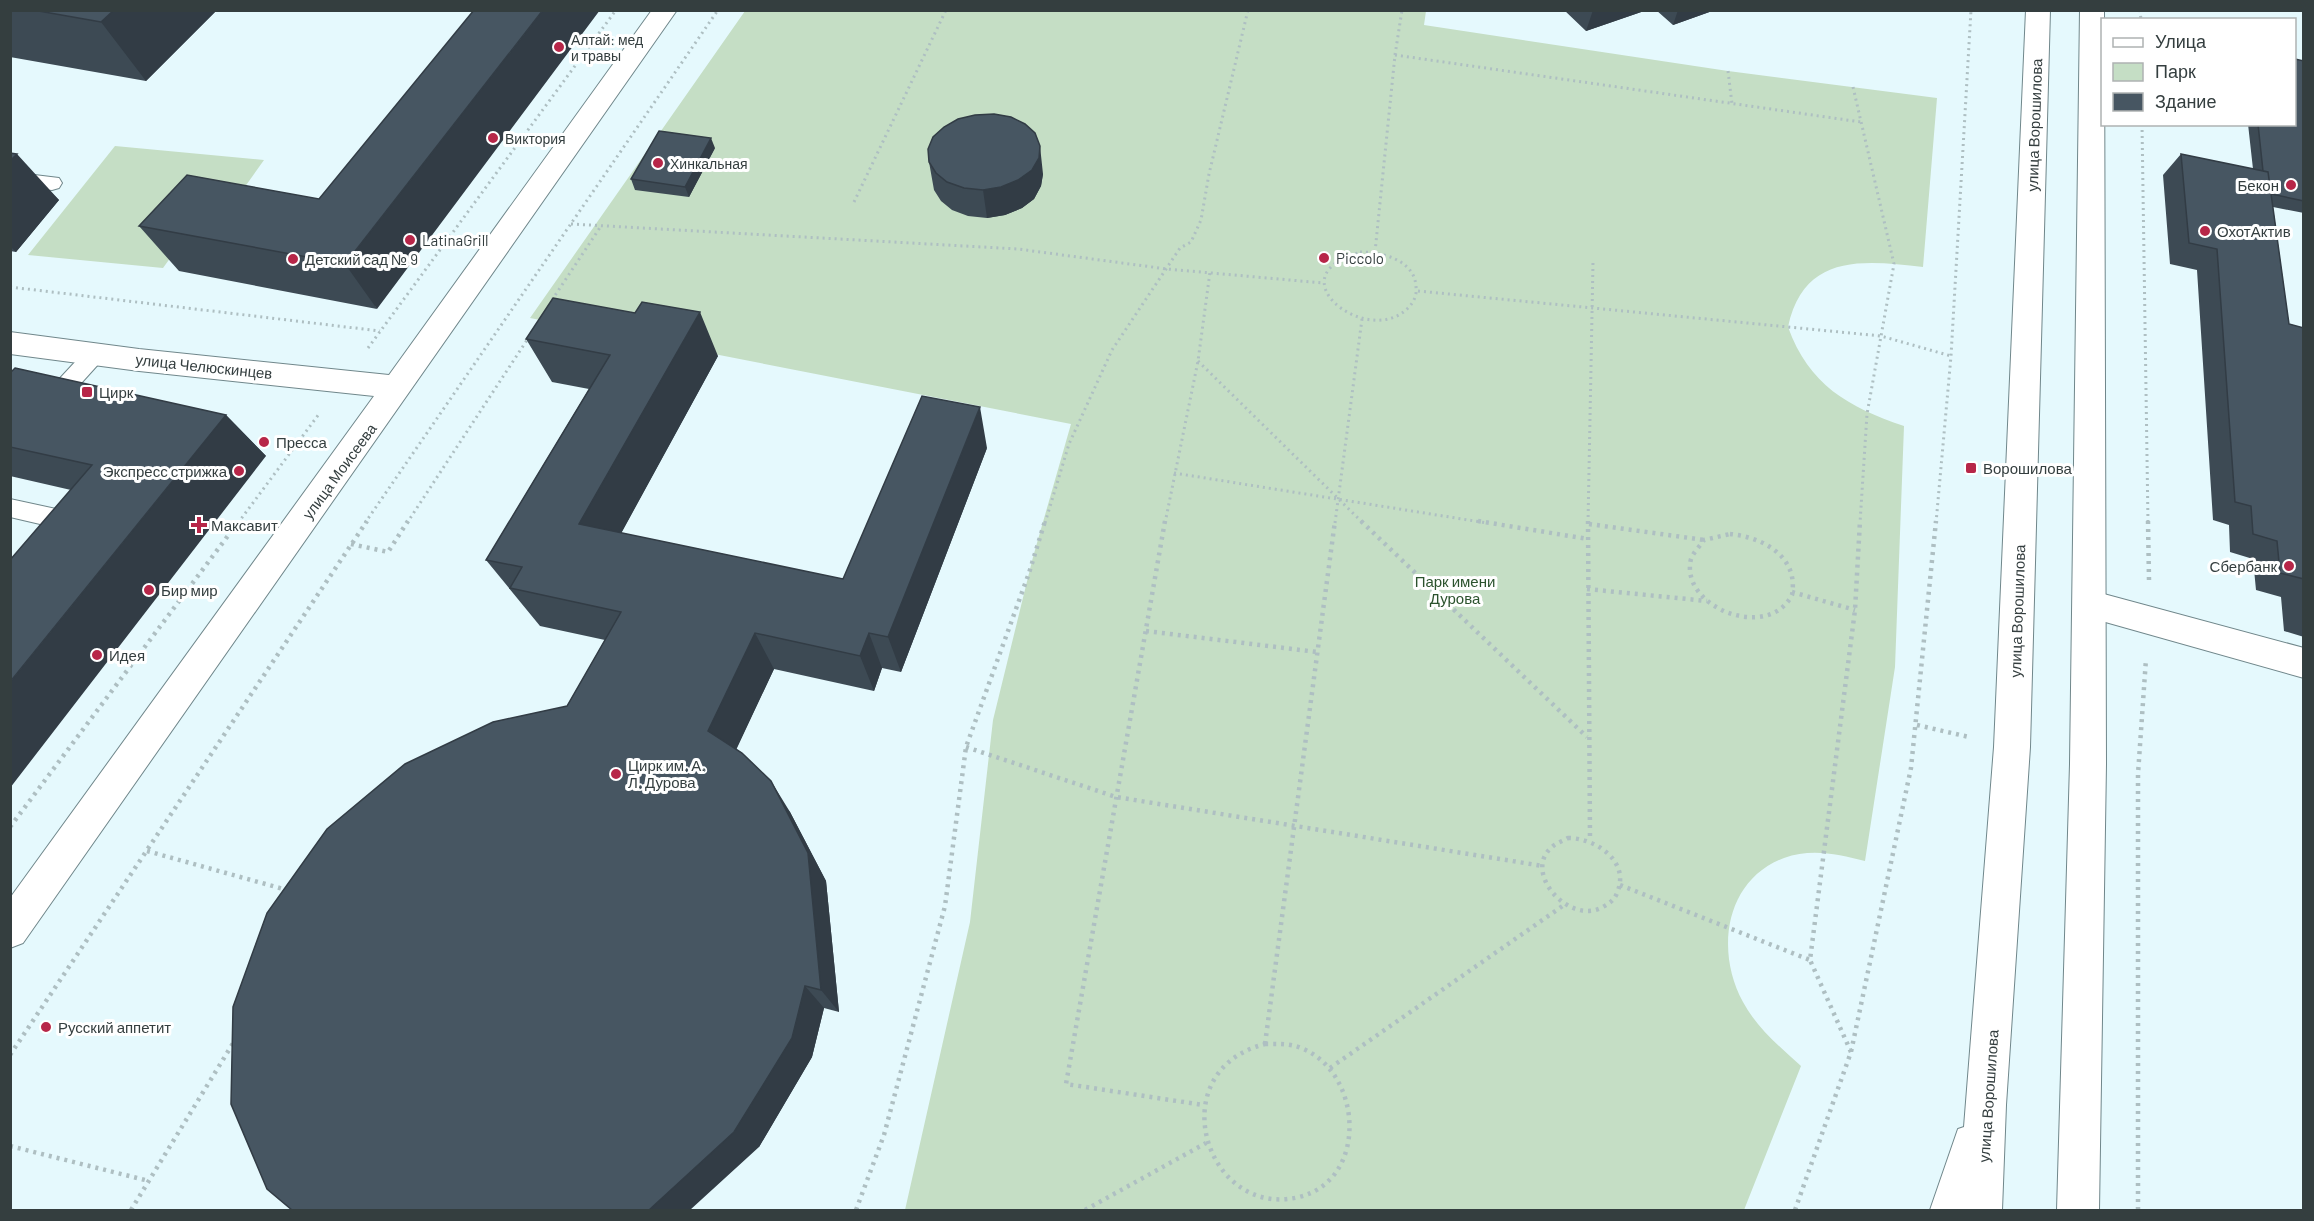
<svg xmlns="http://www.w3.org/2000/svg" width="2314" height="1221" font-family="Barlow,sans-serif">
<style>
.green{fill:#c5dec5}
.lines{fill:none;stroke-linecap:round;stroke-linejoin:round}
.service-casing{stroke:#70878b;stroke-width:2}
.minor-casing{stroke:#70878b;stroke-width:2}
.tertiary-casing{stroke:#70878b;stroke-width:2}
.primary-casing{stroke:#70878b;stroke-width:2}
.path-far1{stroke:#aebfc2;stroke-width:3;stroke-dasharray:2 4;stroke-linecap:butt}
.path{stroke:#aebfc2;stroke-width:4.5;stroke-dasharray:3 5;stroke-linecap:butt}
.service{fill:#fff;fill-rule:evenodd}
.minor{fill:#fff;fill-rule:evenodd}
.tertiary{fill:#fff;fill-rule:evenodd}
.primary{fill:#fff;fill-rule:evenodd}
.wall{fill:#3d4a54}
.shaded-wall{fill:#323c45}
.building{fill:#475662;stroke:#323c45;stroke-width:1.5}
.poi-dot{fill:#b72648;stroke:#fff;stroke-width:2}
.labels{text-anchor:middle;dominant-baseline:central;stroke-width:6;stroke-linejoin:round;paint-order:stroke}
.far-poi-label{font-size:14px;fill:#343e3f;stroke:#fff;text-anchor:start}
.street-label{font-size:15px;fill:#343e3f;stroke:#fff}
.poi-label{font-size:15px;fill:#343e3f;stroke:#fff;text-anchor:start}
.park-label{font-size:15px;fill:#2c532e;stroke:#fff}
</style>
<rect width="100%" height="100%" fill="#e5f9fd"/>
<path class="green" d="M745,11H1426L1424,25L1728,71L1937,98L1923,267C1863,260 1804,253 1788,327C1809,385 1848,407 1904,426L1895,667L1865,861C1838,854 1811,848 1784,858C1725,880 1715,951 1743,1002C1757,1028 1779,1046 1801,1066L1744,1210H905L970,922L993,720L1033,557L1071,424L530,318Z
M115,146L264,160L237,198L215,196L163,268L28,255Z"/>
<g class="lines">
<g class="service-casing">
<path id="service" d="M10,172L59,178L62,183L59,188L52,190L10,186Z
M96,345L103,347L107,353L103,359L18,453L10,456V432L89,347Z
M10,499L70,512L78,514L82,521C75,533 69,539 56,535L53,527L10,517Z"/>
</g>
<g class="minor-casing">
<path id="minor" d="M2089,590L2304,648V678L2077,614L2073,604L2077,594Z"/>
</g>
<g class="tertiary-casing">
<path id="tertiary" d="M652,10H677L23,943L10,948V898L374,396L139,371L10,354V332L139,349L389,375Z"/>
</g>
<g class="primary-casing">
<path id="primary" d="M2026,10H2050L2030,747L2006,1105L2002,1210H1930L1958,1129L1964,1127L1994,747Z
M2080,10H2104L2106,764L2099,1210H2057L2070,764Z"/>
</g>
<path class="path-far1" d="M2140,10L2141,20
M1395,55L1861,122
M1728,71L1732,104
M1853,87L1894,264L1867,414L1860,523
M2142,124L2148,523
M854,202L946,10
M571,224L1018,249L1167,269L1323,283
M1360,252C1382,252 1415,260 1416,287C1417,295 1414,302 1408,308C1372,345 1291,289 1339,261C1345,257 1353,255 1360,252Z
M1375,252L1395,55L1402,10
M10,287L380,331
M1418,291L1881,336L1951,356
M552,300L601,226
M368,348L616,10
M1198,361L1363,523
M1174,473L1487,523
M238,523L319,414
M365,523L718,10
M407,523L529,337
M1045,523L1069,444L1112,350L1180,248L1191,242L1201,220L1209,174L1248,10
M1165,523L1198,361L1210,272
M1335,523L1362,319
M1588,523L1593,262
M1936,523L1951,356L1971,10"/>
<path class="path" d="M1165,521L1066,1084L1203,1105
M1361,521L1587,737
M1478,521L1588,539
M1588,521L1590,840
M2148,521L2149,580
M1589,524L1704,540
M1730,534C1762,537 1799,556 1792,595C1768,642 1679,607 1691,559C1693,553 1700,546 1704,540Z
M351,544L388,552L408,521
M1587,589L1707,601
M1792,592L1855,610
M1146,631L1317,652
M1917,725L1969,737
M966,747L1116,797L1543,866
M10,827L239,521
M1568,838C1595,838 1631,861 1617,893C1614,901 1608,904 1601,908C1568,924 1522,872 1552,847C1556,843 1563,841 1568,838Z
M147,851L287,890
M1620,885L1810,960
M1265,1044L1335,521
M1265,1044C1278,1044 1289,1043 1301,1048C1363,1072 1369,1180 1299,1197C1206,1220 1159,1071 1265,1044Z
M1851,1052L1810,960L1855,610L1860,521
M10,1055L367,521
M1330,1068L1564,905
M10,1146L149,1181
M131,1210L235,1040
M856,1210L884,1135L945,906L966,747L1029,573L1045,521
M1085,1210L1206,1143
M1795,1210L1851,1052L1911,768L1936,521
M2138,1210V774L2146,659"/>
<use href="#service" class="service"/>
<use href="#minor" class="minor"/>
<use href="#tertiary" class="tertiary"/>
<use href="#primary" class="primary"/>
</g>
<path class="wall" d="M10,10H217L146,81L10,57Z
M1564,10H1647L1586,31Z
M1656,10H1715L1673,25Z
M2304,61V213L2273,207L2289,324L2304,328V637L2284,631L2281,597L2256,590L2253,559L2230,552L2229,525L2213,520L2197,270L2170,264L2163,175L2181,154L2253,169L2248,124H2295Z
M715,148L689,197L635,190L631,179Z
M10,153L59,200L16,252L10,251Z
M929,162L1043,174L1041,186L1034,199L1022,208L1005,215L987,218L968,216L952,210L941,201L934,190Z
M319,199L377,309L179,271L139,226Z
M526,339L718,356L621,533L843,579L987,448L901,672L882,668L874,691L774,669L736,749L790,812L826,881L839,1012L824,1008L812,1057L759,1147L567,706L605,640L540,626L486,560L589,389L552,382Z
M10,373L226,415L266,456L71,490L10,476Z"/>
<path class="shaded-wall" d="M114,10H217L146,81L101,22Z
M543,10H600L377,309L345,264Z
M1593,10H1647L1586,31Z
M1678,10H1715L1673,25Z
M711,138L715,148L689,197L685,187Z
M1040,146L1043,174L1041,186L1034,199L1022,208L1005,215L987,218L983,190Z
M17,154L59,200L16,252L10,246V161Z
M700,312L718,356L605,563L579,524Z
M980,407L987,448L901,672L888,637Z
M226,415L266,456L10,788V682Z
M755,633L774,669L730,763L708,731Z
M869,633L882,668L874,691L860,656Z
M771,781L790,812L826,881L839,1012L821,990Z
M805,986L824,1008L812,1057L759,1147L690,1210H649Z"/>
<path class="building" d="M33,10H114L101,22Z
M474,10H543L345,264L139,226L187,175L319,199Z
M2295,59L2304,61V201L2271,194L2268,172L2263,171L2258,124H2295Z
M994,114L1011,117L1025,124L1035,133L1040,146L1039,158L1032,170L1018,180L1001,187L983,190L964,188L947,182L936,173L929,162L928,149L933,137L944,127L958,119L975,115Z
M659,131L711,138L685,187L631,179Z
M10,153L17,154L10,161Z
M2181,154L2268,172L2289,324L2304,328V579L2280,573L2277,541L2253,534L2251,506L2235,502L2217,249L2189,243Z
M553,298L635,313L642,302L700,312L579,524L843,579L922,396L980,407L888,637L869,633L860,656L755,633L708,731L742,753L771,781L808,853L821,990L805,986L792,1038L734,1132L649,1210H292L267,1189L231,1104L233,1007L267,913L327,829L405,764L493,722L567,706L621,612L510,588L522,567L486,560L610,355L526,339Z
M15,368L226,415L10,682V560L92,465L10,447V373Z"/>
<g class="poi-dot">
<circle cx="559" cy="47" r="6"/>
<circle cx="493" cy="138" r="6"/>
<circle cx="658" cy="163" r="6"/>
<circle cx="2291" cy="185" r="6"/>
<circle cx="2205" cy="231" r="6"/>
<circle cx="410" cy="240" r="6"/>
<circle cx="1324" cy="258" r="6"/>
<circle cx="293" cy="259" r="6"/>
<rect x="81" y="386" width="12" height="12" rx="3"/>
<circle cx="264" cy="442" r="6"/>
<rect x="1965" y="462" width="12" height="12" rx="3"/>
<circle cx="239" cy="471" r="6"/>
<path d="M196 516h6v6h6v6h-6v6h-6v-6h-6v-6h6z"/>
<circle cx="2289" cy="566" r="6"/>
<circle cx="149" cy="590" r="6"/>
<circle cx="97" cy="655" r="6"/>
<circle cx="616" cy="774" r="6"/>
<circle cx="46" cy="1027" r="6"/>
</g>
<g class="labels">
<g class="far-poi-label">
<text x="571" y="39">Алтай: мед<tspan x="571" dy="16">и травы</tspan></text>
<text x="505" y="138">Виктория</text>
<text x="670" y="163">Хинкальная</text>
</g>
<g class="street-label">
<text transform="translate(2034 125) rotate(-88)">улица Ворошилова</text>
<text transform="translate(204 366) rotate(6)">улица Челюскинцев</text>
<text transform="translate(339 471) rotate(-54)">улица Моисеева</text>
<text transform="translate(2017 611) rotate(-88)">улица Ворошилова</text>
<text transform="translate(1988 1096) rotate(-86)">улица Ворошилова</text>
</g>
<g class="poi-label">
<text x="2279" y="185" text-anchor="end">Бекон</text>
<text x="2217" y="231">ОхотАктив</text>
<text x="422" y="240">LatinaGrill</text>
<text x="1336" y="258">Piccolo</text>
<text x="305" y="259">Детский сад № 9</text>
<text x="99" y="392">Цирк</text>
<text x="276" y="442">Пресса</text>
<text x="1983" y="468">Ворошилова</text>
<text x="227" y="471" text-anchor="end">Экспресс стрижка</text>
<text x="211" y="525">Максавит</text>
<text x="2277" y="566" text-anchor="end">Сбербанк</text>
<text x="161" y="590">Бир мир</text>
<text x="109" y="655">Идея</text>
<text x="628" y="765">Цирк им. А.<tspan x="628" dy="17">Л. Дурова</tspan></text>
<text x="58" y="1027">Русский аппетит</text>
</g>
<g class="park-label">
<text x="1455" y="581">Парк имени<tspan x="1455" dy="17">Дурова</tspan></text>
</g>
</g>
<rect width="2314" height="1221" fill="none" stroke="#343e3f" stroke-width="24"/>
<rect x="2101" y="18" width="195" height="108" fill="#ffffff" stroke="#aeb2b2" stroke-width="1.5"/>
<rect x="2113" y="38" width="30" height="9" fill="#ffffff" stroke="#aeb2b2" stroke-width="1.5"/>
<text x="2155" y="48" font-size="18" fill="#343e3f">Улица</text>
<rect x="2113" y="63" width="30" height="18" fill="#c5dec5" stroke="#aeb2b2" stroke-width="1.5"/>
<text x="2155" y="78" font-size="18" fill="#343e3f">Парк</text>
<rect x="2113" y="93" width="30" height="18" fill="#475662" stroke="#aeb2b2" stroke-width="1.5"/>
<text x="2155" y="108" font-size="18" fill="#343e3f">Здание</text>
</svg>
